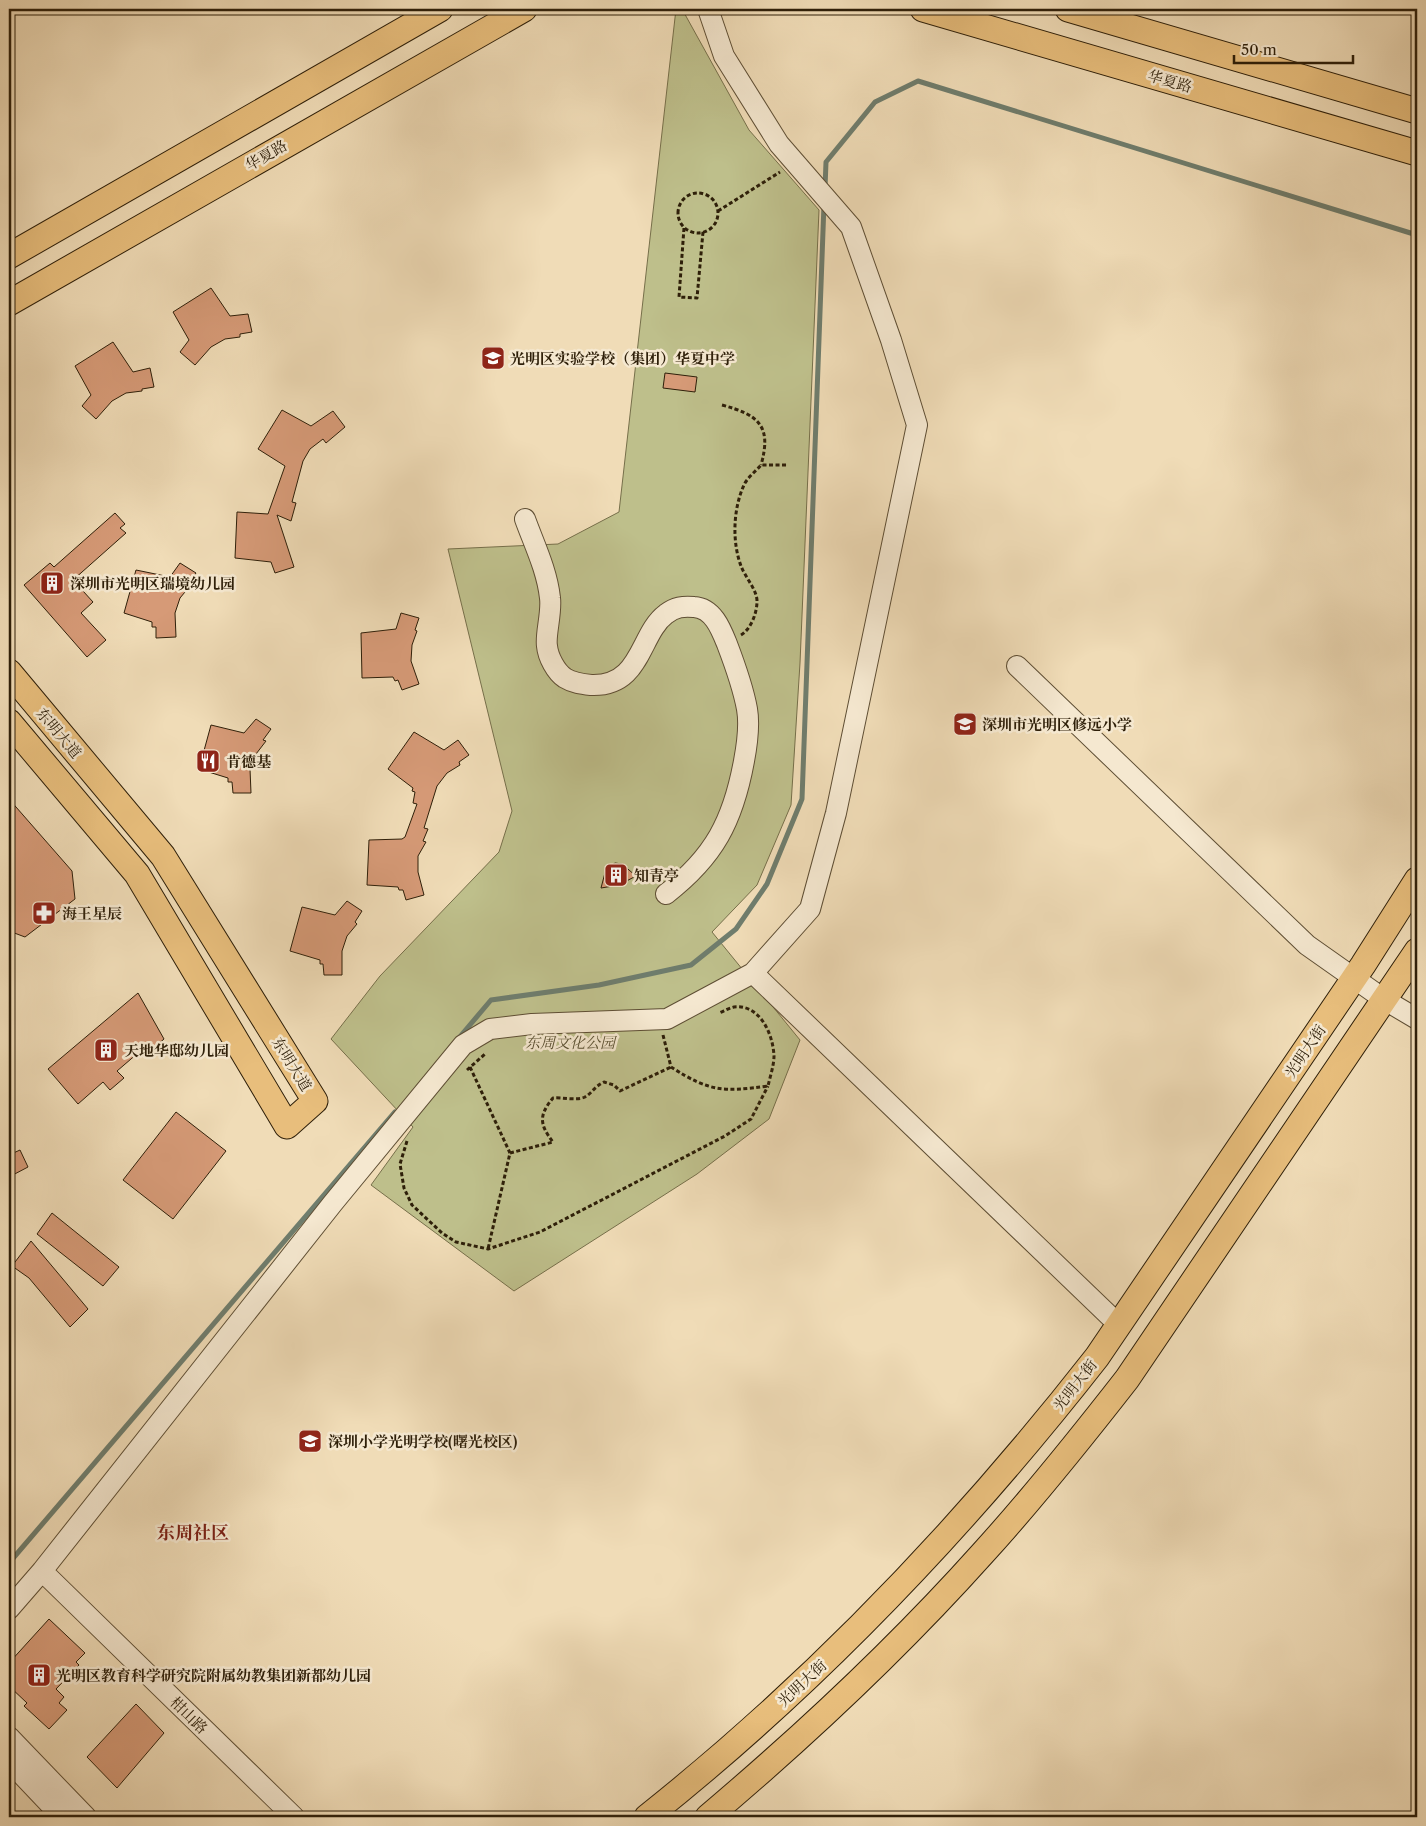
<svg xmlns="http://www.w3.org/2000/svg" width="1426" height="1826" font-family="'Libre Caslon Text','Noto Serif SC',serif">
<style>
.green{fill:#bebf8b;stroke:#766f4a}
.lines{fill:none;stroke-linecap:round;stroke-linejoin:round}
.stream{stroke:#6f7d6d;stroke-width:5}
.building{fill:#d69a77;stroke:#2e1f09}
.minor-casing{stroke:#5e4e34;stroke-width:22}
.major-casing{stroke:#2e1f09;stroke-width:27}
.path{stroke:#2e1f09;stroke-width:3;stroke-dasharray:4 2.5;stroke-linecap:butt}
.minor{stroke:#f5e8d0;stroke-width:20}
.major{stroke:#e8be7c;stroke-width:25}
.labels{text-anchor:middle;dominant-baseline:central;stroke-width:5;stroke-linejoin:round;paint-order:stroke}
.street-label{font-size:15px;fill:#2e1f09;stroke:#f5e8d0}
.poi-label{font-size:15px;font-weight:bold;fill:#2e1f09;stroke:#f5e8d0;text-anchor:start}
.park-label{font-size:15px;font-style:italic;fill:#594f30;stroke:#f5e8d0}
.quarter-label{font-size:18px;font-weight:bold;fill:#7a1f14;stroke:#f5e8d0}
</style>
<rect width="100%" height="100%" fill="#f0dcb7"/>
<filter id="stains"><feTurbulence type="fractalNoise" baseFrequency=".004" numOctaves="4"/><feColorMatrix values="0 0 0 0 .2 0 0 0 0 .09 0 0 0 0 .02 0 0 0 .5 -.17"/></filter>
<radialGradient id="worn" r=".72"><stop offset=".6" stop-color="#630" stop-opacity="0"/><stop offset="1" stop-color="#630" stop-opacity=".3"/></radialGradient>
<path class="green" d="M676,9H682L749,130L819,210L800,663L791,805L757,885L712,932L800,1040L769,1119L697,1174L514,1291L371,1185L413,1127L331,1039L380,976L499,852L512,811L448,549L558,544L619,512Z"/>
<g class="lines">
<path class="stream" d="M825,188L826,162L875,102L918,81L1417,235
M458,1039L491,1000L599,985L691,965L736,929L767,884L802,799L824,204
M9,1563L395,1112"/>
</g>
<path class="building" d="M211,288L230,316L248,314L252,332L240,334V337L225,339L211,347L195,365L180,352L189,340L173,312Z
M113,342L133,372L150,368L154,387L142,389V391L126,393L112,401L96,419L82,406L91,395L75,366Z
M665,373L697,377L695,392L663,388Z
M282,410L311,426L333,411L345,427L326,443L323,439L310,449L303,461L292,502L296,503L291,521L277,515L294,567L275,573L271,562L235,558L237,512L268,514L285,466L258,449Z
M115,513L125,524L120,528L126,533L73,580L93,602L81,613L106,640L87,657L24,585L50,563L54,567Z
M180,563L196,573L188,584L190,586L180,598L175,613L176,637L156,638V627H152V622L124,613L136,570L170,577Z
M401,613L419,618L415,630L417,631L412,645L411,661L419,684L402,690L398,680L395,681L393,677L362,678L361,633L396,629Z
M256,719L271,729L263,740L266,741L256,754L250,769L251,793H233L232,782H228V778L199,769L211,725L244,733Z
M414,732L444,750L458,740L469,755L459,762L460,765L447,773L437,786L424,828L428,829L423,841L426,842L418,856V872L424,895L406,900L403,890H399L398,887L367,885L369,840L402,839L405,837L417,804L413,803L415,792L412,791L413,788L388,769Z
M9,799L72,871L75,899L25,937L9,931Z
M615,863L622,864L636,876L619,885L601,888L606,869Z
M347,901L362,911L355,922L357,924L347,936L342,951V975H324L323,964H320V960L290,951L302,907L335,915Z
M138,993L164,1039L148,1053L145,1047L117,1071L124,1078L110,1090L103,1082L78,1104L48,1069Z
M176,1112L226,1151L173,1219L123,1180Z
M20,1150L28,1167L9,1177V1155Z
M52,1213L119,1267L103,1286L37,1234Z
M31,1241L88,1309L70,1327L29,1278L12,1266Z
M49,1619L85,1653L76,1662L79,1665L56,1689L64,1697L59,1703L67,1710L49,1729L24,1706L27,1703L9,1686V1663Z
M136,1704L164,1733L117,1788L87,1757Z"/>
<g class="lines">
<g class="minor-casing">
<path id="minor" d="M525,519C534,544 547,570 550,598C552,613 545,635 547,646C548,657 556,672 565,678C573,683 582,684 591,685C642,687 639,634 666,614C675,607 683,606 694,607C713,608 721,629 727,644C735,665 743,687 747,709C750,726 747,745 744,761C733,821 714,857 666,894
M1017,666L1307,945L1385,1000L1417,1019
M753,973L1119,1325
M42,1571L294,1817
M9,1609L42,1571L333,1203L463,1045L490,1029L532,1024L667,1019L753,973L810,909L836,813L917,425L891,340L851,227L779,144L724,56L708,9
M9,1737L86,1817
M9,1761L62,1817"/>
</g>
<g class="major-casing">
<path id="major" d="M923,9L1417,153
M1068,9L1417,111
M9,256L440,9
M9,303L524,9
M9,672L163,856L315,1101L287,1126L137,874L9,722
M647,1817C817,1682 964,1527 1097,1357L1363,965L1417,880
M708,1817C805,1735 898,1648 983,1553C1034,1497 1081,1438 1127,1379L1417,951"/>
</g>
<path class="path" d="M678 213a20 20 0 1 1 40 0a20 20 0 1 1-40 0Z
M718,211L780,172
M684,228L679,297L697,298L703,232
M722,405C759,415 772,426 761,465
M741,635C751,629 757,613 757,601C757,590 745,577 741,566C732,542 733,509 744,485C747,478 756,471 761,465H788
M663,1035L671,1067C710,1092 723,1092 768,1086C770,1077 774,1065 774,1056C773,1034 760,1004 734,1007C729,1008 724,1011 719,1013
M470,1067L510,1153L488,1249
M467,1070L485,1054
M407,1141L400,1164L404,1188L412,1205L442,1233L456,1242L488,1249L540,1232L725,1136L751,1119L768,1086
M510,1153L553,1142C540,1125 538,1116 553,1098C562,1097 577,1101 585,1097C592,1093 595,1086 604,1082L614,1085L620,1091L671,1067"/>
<use href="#minor" class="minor"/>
<use href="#major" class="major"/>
</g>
<defs>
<g id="school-square" transform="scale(1.25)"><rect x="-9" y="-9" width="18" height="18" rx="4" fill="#8f2418" stroke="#f5e8d0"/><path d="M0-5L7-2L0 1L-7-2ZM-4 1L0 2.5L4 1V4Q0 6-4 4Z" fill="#fff"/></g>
<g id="building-square" transform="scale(1.25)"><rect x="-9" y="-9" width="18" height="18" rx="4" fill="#8f2418" stroke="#f5e8d0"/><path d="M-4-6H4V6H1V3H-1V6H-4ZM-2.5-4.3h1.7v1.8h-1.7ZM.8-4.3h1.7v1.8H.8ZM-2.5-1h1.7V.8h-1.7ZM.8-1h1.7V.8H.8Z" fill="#fff"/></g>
<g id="restaurant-square" transform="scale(1.25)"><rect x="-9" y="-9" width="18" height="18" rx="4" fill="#8f2418" stroke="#f5e8d0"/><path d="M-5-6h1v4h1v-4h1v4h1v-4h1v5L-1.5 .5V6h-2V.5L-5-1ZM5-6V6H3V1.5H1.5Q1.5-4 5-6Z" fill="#fff"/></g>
<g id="pharmacy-square" transform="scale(1.25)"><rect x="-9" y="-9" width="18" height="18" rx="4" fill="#8f2418" stroke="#f5e8d0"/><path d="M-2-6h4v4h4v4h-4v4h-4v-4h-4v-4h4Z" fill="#fff"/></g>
</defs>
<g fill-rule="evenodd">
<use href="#school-square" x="493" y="358"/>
<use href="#building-square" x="52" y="583"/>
<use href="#school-square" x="965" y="724"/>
<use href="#restaurant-square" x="208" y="761"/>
<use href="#building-square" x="616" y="875"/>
<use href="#pharmacy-square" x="44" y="913"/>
<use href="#building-square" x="106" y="1050"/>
<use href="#school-square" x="310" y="1441"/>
<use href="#building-square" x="39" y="1675"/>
</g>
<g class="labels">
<g class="street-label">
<text transform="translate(1170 81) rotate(16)">华夏路</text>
<text transform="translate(266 155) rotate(-30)">华夏路</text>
<text transform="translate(59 733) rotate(50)">东明大道</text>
<text transform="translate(1305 1051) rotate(-56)">光明大街</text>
<text transform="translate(292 1064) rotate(58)">东明大道</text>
<text transform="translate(1075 1385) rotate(-52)">光明大街</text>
<text transform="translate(802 1683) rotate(-43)">光明大街</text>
<text transform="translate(189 1715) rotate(44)">柑山路</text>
</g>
<g class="poi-label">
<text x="510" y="358">光明区实验学校（集团）华夏中学</text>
<text x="70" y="583">深圳市光明区瑞境幼儿园</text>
<text x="982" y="724">深圳市光明区修远小学</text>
<text x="226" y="761">肯德基</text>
<text x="634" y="875">知青亭</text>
<text x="62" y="913">海王星辰</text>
<text x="124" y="1050">天地华邸幼儿园</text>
<text x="328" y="1441">深圳小学光明学校(曙光校区)</text>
<text x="56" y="1675">光明区教育科学研究院附属幼教集团新都幼儿园</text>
</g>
<g class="park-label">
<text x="570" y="1042">东周文化公园</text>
</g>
<g class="quarter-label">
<text x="193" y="1533">东周社区</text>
</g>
</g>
<rect width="1426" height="1826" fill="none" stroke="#f0dcb7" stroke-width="30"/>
<rect x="10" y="10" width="1406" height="1806" fill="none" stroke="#2e1f09" stroke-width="2.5"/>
<rect x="15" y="15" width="1396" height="1796" fill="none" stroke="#2e1f09"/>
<path d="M1234 55v8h119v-8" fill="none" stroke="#2e1f09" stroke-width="2.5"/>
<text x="1241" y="55" font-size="15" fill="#2e1f09" stroke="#f5e8d0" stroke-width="4" paint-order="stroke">50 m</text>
<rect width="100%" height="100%" filter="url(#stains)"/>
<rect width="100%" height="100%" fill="url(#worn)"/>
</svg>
